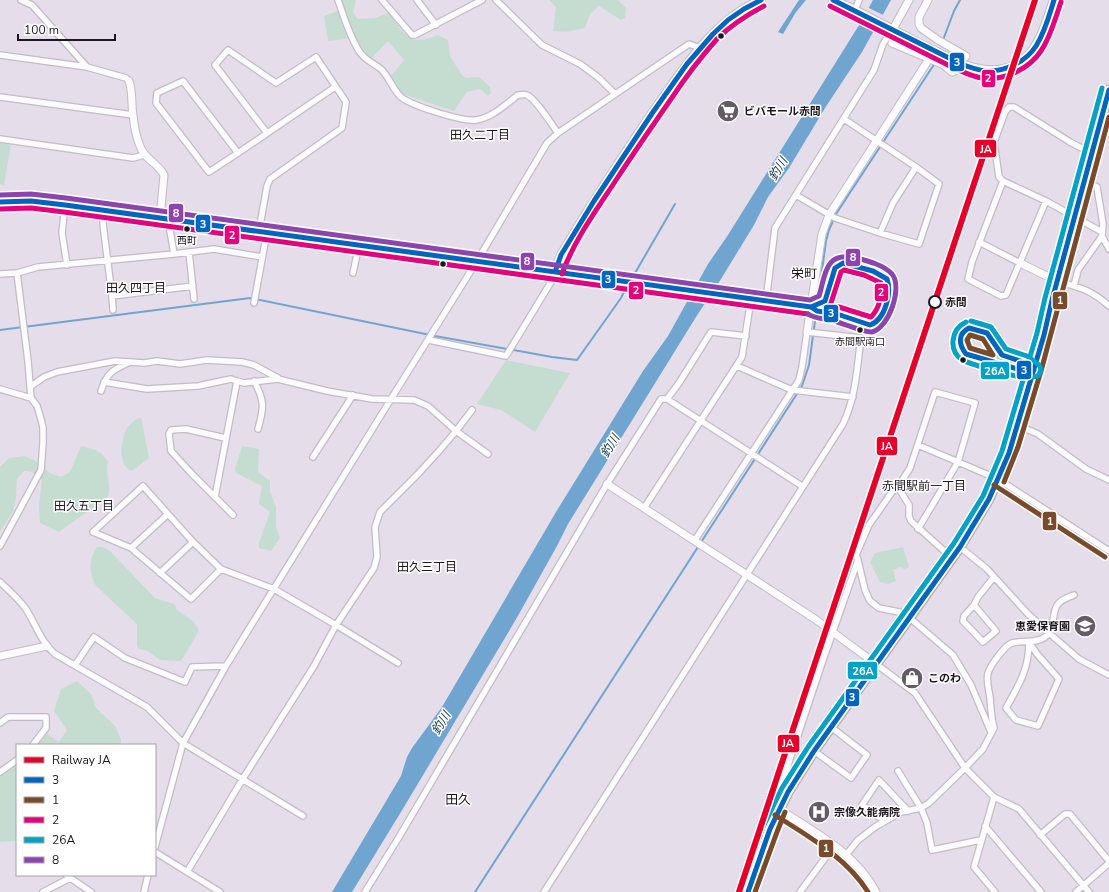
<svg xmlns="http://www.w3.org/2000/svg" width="1109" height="892" font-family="'Nunito Sans','Noto Sans JP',sans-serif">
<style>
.green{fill:#c5ddd0}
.water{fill:#70a5cf}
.pier{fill:#e6ddea}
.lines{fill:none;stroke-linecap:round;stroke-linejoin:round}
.stream{stroke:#70a5cf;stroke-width:2}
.minor-casing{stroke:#c3bbc5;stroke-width:8}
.tertiary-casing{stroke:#c3bbc5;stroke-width:9}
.secondary-casing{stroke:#c3bbc5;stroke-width:10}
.primary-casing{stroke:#b4a4a9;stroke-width:11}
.minor{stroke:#fbfafc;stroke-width:5.5}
.tertiary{stroke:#fbfafc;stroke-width:7}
.secondary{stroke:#f5f1f2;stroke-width:8}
.primary{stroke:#efe8e9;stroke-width:9}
.secondary-bridge-casing{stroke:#c3bbc5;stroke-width:10;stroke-linecap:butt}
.secondary-bridge{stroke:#f5f1f2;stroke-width:8}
.bus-1-casing{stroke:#fff;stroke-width:8}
.bus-2-casing{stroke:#fff;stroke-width:8}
.bus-3-casing{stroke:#fff;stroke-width:8}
.bus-4-casing{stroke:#fff;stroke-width:8}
.bus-5-casing{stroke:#fff;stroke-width:8}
.bus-1{stroke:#0065bd;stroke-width:5}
.bus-2{stroke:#7a4b2a;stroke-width:5}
.bus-3{stroke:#e5007d;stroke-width:5}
.bus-4{stroke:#01a2c5;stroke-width:5}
.bus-5{stroke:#8e44ad;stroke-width:5}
.rail-1-casing{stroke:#fff;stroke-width:9}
.rail-1{stroke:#e4002b;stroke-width:6}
.bus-dot{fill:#1c161e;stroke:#fff;stroke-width:1.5}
.stop-dot{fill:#fff;stroke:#1c161e;stroke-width:2}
.labels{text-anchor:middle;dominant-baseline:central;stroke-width:3;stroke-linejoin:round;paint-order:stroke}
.bus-label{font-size:10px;fill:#1c161e;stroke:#fff}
.poi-label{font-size:11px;font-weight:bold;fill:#1c161e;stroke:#fff;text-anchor:start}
.stop-label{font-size:11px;font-weight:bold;fill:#1c161e;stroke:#fff;text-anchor:start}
.neighbourhood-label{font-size:12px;fill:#1c161e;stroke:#fff}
.water-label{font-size:12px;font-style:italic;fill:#0c2f45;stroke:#fff}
.quarter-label{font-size:13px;fill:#1c161e;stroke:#fff}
.line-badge{stroke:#fff;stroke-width:1.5}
.badge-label{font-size:11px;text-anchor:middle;font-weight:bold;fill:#fff}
</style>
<rect width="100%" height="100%" fill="#e6ddea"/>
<path class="green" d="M341,0H356L353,13L358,19L375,18L389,13C396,22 406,42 419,40C425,40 432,37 438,35L448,40L450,56L462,75L466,78L479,77L490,87L491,93L488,96L480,89L467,92L454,111L417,99L400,92L391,76L404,60L388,41L372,58L367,54L355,38L328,41L324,16L343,9Z
M549,0H618L626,8L625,18L621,20L599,6L590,14L585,28L566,32L553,31L556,7Z
M0,143L11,145L4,185L0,184Z
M506,360L570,373L535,432L501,410L477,404Z
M141,417L149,458L132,471C117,466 121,441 126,430C129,424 135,420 141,417Z
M81,446C95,450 100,449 108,462C105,475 112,484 108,497L59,532L40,523L39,506L42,480L32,472L24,471L17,479L16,498L13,512L0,531V467L9,458L24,456L34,460L50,473L61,477L70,472Z
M242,446L259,449L258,472L270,481V492L276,507V527L280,538L271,551L259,548V543L270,512L259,504L262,486L236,473L235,469Z
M97,547H103L110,551L155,598L174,604L176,606V609L194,622L199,630L197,634L182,660L180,661L160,660L148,651L139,649L137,646V624L96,586C89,573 88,560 97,547Z
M903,547L909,567L904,569L900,567L893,570L896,581L888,584L880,582L870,562L875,553Z
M77,681L91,694L96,708L115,726L121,739V745H38L47,734L59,742L67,730L54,711L61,689Z
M17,763V841L0,842V772Z"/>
<path class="water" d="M799,0H806L796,12L783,34L778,32Z
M873,0H891L862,52L825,108L789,168L768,197L754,225L721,279L696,317L568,524L557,546L515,621L404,807L352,892H332L401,776L407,757L412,748L442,707L556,512L643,371L668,336L708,264L728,235L861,22Z"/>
<path class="pier" d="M867,7L885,16L877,30L859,21Z
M696,282L720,285L708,303L686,299Z"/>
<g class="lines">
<path class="stream" d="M943,40L954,11L960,0
M631,280L675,204
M0,330L250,298L435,336L552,357L577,360L621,298L628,284
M475,892L802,386L809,365L826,241L829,230L836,214L935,63"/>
<g class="minor-casing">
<path id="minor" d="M21,0L32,5L87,67
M338,0C344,17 349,35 359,51C364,60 374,63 382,70C389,78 392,87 399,95C407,105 464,122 476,120C492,118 506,104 518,95C521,95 524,94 527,95C537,100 551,124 558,133
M382,0L412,35H415L482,0
M417,0L436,25
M496,0L542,45L580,64L599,78L615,94
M855,10L859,0
M0,55L87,67L126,78L129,81
M0,97L133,115
M1097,135L1109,133
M0,139L133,158L144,155
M238,153L209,172L156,103L157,93L183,81L238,153L335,87
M1091,153L1070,142L1014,107H1009L1005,112L994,142L999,177L1003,181L1046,201L1102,232
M1003,181L972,262L968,279L1001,296L1006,295L1046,201
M1084,181L1097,187L1103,224L1102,236L1109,249
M796,195L835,218L880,233L919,244L939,184L916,167L844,119
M65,205L62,233L67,265
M104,210L103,224L112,296L193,286
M168,219L174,254
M259,231L267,186L270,179L342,128L346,102L316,57L276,83L228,50L215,65L267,133
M880,233L893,203L916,167
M979,242L1020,263
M189,252L194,299
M353,273L359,245
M0,274L17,273L38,267L174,254L214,249L262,257
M1057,281C1080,288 1090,289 1109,306
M1074,286L1078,270L1102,236
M112,296L113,310
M766,301L775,228L874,70L883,44L893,29
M254,303L267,232
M429,340L506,356L551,282L555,272
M737,366L792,390L853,397
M254,381C265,401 264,408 258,429
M104,382L147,389L198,386L231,379L237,381
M30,387L44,377L57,372L115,361L144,363L157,361L180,364L207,360L242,362L254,365L278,378
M0,389L31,398
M101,391C107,372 113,370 130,362
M667,399L679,383L711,332L746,336
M1017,425L1038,434L1086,469L1109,480
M225,438L186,429L171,430L169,434L171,451L192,474L233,515
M918,445L998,479L1109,551
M313,457L353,395
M143,486L193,542L221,569L191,599L131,548L93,532Z
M898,487L909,505V516L911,521L952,558
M215,497L237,381L244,383L278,379L327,391L372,399L414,400L428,406L456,431L488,454
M644,508L742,357L751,299
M0,546L41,470L43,443V428L41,419L37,406L31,398L28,361L17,273
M960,547L987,569L1028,614L1049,633L1079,659L1109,675
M131,548L168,514
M858,561L865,590L870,601L879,608L904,613L953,655L971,685L991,732
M221,569L274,589L336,625L398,663
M160,573L193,542
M0,582C10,591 19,599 26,609C36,625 41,642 55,654L147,707L183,743L303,816
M974,605L996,631L983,642L963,621L964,616Z
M974,605L978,597L994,577
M1029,642L1037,654L1059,679L1038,726L1016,720L1006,708C1019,685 1029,669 1029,642Z
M876,664L915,693L965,768L994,797L1019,809L1089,892
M75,665L94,637L125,658L185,682L192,667L226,666
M0,723L8,717H46V728L33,745
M814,751L851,778L867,755L831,727
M898,771L921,808L927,823L932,850L981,840
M0,772L17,760
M994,797L974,867L995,892
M779,808L778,795L821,666L858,560L856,555L869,525L892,492L898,487L910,468L935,392L975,403L958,462L918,529
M885,821L862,805L879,780L908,811
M985,826L1041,892
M1040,835L1065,814H1070L1109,861
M155,847L183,743L226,666L391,399L477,261L547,143L558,133L689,44L700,48
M155,852L220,892
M846,855L858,840L875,827L901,812L921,808L929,803L965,768L983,749L994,728C991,717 991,708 990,698C989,690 986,681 988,673C990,666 1005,645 1012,643C1023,640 1036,644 1045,637C1056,630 1051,612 1058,604C1062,599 1069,597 1074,595
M187,872L242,780L314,666L336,625L374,568L377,557L375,527L380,512L418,474L439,451L456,431L472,410
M66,875L91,892
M43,892L70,878
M144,892L148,875
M365,892L399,837L607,484L661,399H667L802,486
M544,892L843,424C856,397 857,367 861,338L807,332L802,367L799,380L695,540
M800,892L834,846
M1076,892L1109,863"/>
</g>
<g class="tertiary-casing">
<path id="tertiary" d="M893,29L909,0
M892,43L942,64L952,72L955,71L966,56L938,40L921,28L919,24V17L928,0
M129,81C133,91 131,104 133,115C134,125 136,137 140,146C144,159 158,163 164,175L160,218
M1020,263L1057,281
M555,272L811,307
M807,332L822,234L829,215L929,59
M607,484L815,619L876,664
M0,656L47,646
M779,809C814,832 856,853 876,892"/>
</g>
<g class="secondary-casing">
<path id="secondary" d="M833,0L855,10L918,43
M0,202L31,201L65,205L555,272L561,255C590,206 621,159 653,112C683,70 712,21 761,0
M969,328L987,333L1002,355L1023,362L1034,370H1021L966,354C958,345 957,332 969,328Z"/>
</g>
<g class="primary-casing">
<path id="primary" d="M748,892L770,829L788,792L814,751L960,547L989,499L1009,453L1044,335L1052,300L1109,90"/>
</g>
<use href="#minor" class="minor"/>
<use href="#tertiary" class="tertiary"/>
<use href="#secondary" class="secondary"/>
<use href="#primary" class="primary"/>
<g class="secondary-bridge-casing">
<path id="secondary-bridge" d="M918,43C947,56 980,80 1013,66C1020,62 1028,57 1032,51C1043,36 1048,17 1054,0"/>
</g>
<use href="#secondary-bridge" class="secondary-bridge"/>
<g class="bus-1-casing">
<path id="bus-1" d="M833,0L961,64C969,67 977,70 985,71C1004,72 1025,63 1036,46C1045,32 1049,16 1054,0
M0,202L31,201L65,205L811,307
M843,263L873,271L887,279C892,293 885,320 870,325L837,314L817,311L811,307L825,301L835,268Z
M555,272L561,255L594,201L653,112L687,64L713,34L728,20L744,9L761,0
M969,328L987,333L1002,355L1023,362L1034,370H1021L966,354C959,345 957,334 969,328Z
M748,892L770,829L788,792L814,751L960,547L989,499L1009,453L1044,335L1052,300L1109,90"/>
</g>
<g class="bus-2-casing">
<path id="bus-2" d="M970,335L983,339L993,355L970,348L967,340Z
M1004,482L1018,447L1041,371L1109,117
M994,485L1105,557
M775,815C809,837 846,857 868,892
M755,892L777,832L785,812"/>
</g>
<g class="bus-3-casing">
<path id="bus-3" d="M830,6L958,70C966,73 974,77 982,78C1004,81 1029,69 1041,51C1051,36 1055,19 1061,2
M0,209L31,208L64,212L808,314
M844,270L864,275L881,283C883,294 879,309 871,317L839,307L830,306L841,272Z
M562,274C574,240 598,208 618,177C635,151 653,125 671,99C685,78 700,58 717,39C731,25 747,15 764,6"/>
</g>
<g class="bus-4-casing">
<path id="bus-4" d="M966,322C951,329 948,350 962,360C967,363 1015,377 1022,377C1027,377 1035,378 1039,375L1041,369L1039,365L1027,356L1006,349L991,327L971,321
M741,890L763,827L782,788L808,747L954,543L983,496L1002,451L1037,333L1045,298L1102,88"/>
</g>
<g class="bus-5-casing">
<path id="bus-5" d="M0,195L31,194L66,198L810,300L819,296C826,273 825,251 856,258C868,261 884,265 892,274C903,287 889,328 872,332C865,333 845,324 837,322C827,318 817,320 808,314"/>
</g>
<use href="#bus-1" class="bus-1"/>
<use href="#bus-2" class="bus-2"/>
<use href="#bus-3" class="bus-3"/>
<use href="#bus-4" class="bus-4"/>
<use href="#bus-5" class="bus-5"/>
<g class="rail-1-casing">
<path id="rail-1" d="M739,892L1035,0"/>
</g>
<use href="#rail-1" class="rail-1"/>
</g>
<defs>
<g id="supermarket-disc" transform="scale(1.15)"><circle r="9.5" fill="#635c65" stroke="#fff"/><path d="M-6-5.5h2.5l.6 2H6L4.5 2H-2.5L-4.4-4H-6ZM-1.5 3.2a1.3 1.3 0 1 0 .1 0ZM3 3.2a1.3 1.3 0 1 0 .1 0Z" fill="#fff"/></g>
<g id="school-disc" transform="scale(1.15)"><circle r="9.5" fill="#635c65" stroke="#fff"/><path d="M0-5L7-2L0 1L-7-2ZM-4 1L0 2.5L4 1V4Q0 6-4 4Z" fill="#fff"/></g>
<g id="shop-disc" transform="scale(1.15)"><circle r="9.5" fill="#635c65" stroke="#fff"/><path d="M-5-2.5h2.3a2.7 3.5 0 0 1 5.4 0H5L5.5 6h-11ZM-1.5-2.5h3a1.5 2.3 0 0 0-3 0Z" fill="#fff"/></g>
<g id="hospital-disc" transform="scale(1.15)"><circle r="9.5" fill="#635c65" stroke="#fff"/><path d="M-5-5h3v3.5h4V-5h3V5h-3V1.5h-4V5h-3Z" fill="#fff"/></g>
</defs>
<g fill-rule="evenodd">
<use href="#supermarket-disc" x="728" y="111"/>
<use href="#school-disc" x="1085" y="626"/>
<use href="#shop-disc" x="912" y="678"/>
<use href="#hospital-disc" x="819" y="812"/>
</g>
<g class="bus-dot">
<circle cx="721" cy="36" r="3.5"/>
<circle cx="187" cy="229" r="3.5"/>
<circle cx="443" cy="264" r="3.5"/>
<circle cx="860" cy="330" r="3.5"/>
<circle cx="963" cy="360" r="3.5"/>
</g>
<circle class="stop-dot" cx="935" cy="302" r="6"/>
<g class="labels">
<g class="bus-label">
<text x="187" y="241">西町</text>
<text x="860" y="342">赤間駅南口</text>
</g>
<g class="poi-label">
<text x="744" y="111">ビバモール赤間</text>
<text x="1070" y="626" text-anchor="end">恵愛保育園</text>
<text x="928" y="678">このわ</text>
<text x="834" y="812">宗像久能病院</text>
</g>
<g class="stop-label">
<text x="945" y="302">赤間</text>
</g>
<g class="neighbourhood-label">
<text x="480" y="135">田久二丁目</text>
<text x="136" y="288">田久四丁目</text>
<text x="924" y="486">赤間駅前一丁目</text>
<text x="84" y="506">田久五丁目</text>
<text x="427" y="567">田久三丁目</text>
</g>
<g class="water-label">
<text transform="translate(778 169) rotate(-59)">釣川</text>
<text transform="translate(610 446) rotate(-59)">釣川</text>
<text transform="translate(441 723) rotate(-59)">釣川</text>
</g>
<g class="quarter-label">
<text x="804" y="274">栄町</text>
<text x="458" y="800">田久</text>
</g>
</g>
<g class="line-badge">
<rect x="949" y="52" width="16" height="20" rx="4" fill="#0065bd"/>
<rect x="981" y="69" width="15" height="19" rx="4" fill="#e5007d"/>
<rect x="974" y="139" width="23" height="19" rx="4" fill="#e4002b"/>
<rect x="168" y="203" width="16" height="20" rx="4" fill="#8e44ad"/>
<rect x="195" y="214" width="16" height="19" rx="4" fill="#0065bd"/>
<rect x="224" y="225" width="16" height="20" rx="4" fill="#e5007d"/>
<rect x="845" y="248" width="16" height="19" rx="4" fill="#8e44ad"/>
<rect x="520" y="252" width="15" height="19" rx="4" fill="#8e44ad"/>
<rect x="601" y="270" width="15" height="19" rx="4" fill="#0065bd"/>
<rect x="628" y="281" width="16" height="19" rx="4" fill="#e5007d"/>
<rect x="874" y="283" width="15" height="19" rx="4" fill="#e5007d"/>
<rect x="1052" y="291" width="16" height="19" rx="4" fill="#7a4b2a"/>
<rect x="823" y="304" width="16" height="19" rx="4" fill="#0065bd"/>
<rect x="1016" y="360" width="16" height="20" rx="4" fill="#0065bd"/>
<rect x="980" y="361" width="30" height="19" rx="4" fill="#01a2c5"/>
<rect x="876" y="436" width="22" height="20" rx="4" fill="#e4002b"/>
<rect x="1042" y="511" width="15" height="20" rx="4" fill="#7a4b2a"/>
<rect x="847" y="661" width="31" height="19" rx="4" fill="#01a2c5"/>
<rect x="845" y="688" width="15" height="19" rx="4" fill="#0065bd"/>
<rect x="777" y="734" width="23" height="19" rx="4" fill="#e4002b"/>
<rect x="818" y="839" width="16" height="19" rx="4" fill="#7a4b2a"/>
</g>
<g class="badge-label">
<text x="957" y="66">3</text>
<text x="988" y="82">2</text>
<text x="986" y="153">JA</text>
<text x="176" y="217">8</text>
<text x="203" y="228">3</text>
<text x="232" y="239">2</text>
<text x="853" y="261">8</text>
<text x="527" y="265">8</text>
<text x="608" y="283">3</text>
<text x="636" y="294">2</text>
<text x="881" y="296">2</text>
<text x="1060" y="304">1</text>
<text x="831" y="317">3</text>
<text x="1024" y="374">3</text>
<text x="995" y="375">26A</text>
<text x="887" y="450">JA</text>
<text x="1050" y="525">1</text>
<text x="863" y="675">26A</text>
<text x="852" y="701">3</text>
<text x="788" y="747">JA</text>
<text x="826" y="852">1</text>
</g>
<rect x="16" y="744" width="140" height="132" fill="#ffffff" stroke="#a4a2a5"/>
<rect x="24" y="757" width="20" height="6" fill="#e4002b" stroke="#a4a2a5"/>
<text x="52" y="764" font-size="12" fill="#1c161e">Railway JA</text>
<rect x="24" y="777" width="20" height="6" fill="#0065bd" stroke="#a4a2a5"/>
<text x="52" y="784" font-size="12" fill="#1c161e">3</text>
<rect x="24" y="797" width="20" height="6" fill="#7a4b2a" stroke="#a4a2a5"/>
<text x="52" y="804" font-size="12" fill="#1c161e">1</text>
<rect x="24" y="817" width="20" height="6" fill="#e5007d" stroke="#a4a2a5"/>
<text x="52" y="824" font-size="12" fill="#1c161e">2</text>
<rect x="24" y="837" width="20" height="6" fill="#01a2c5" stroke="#a4a2a5"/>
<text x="52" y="844" font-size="12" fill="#1c161e">26A</text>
<rect x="24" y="857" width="20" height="6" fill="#8e44ad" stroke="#a4a2a5"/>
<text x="52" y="864" font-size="12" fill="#1c161e">8</text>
<path d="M18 34v6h97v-6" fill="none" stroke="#1c161e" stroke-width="2"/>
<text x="24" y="34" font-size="12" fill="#1c161e" stroke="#ffffff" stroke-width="3" paint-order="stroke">100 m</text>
</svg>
